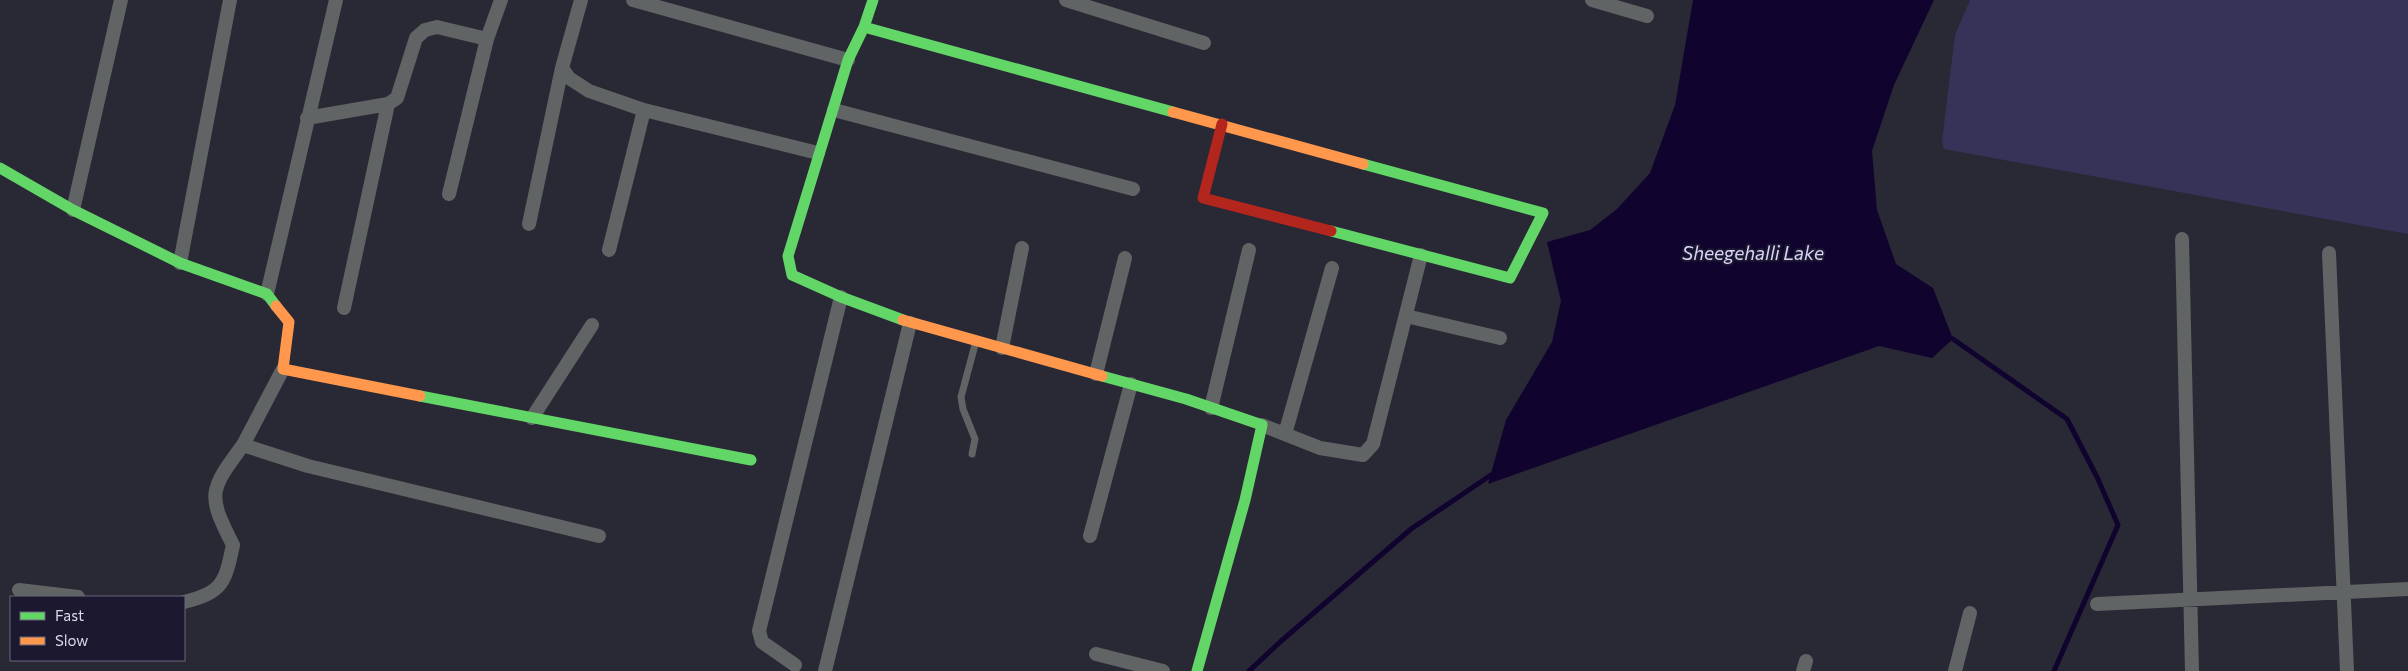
<svg xmlns="http://www.w3.org/2000/svg" width="2408" height="671" font-family="Commissioner,sans-serif">
<style>
.green{fill:#373257}
.water{fill:#10042f}
.lines{fill:none;stroke-linecap:round;stroke-linejoin:round}
.stream{stroke:#10042f;stroke-width:5}
.lane{stroke:#606464;stroke-width:7}
.street{stroke:#606464;stroke-width:14}
.fast{stroke:#63d668;stroke-width:11}
.slow{stroke:#ff974d;stroke-width:11}
.jam{stroke:#b3261e;stroke-width:11}
.labels{text-anchor:middle;dominant-baseline:central;stroke-width:4;stroke-linejoin:round;paint-order:stroke}
.water-label{font-size:19px;font-style:italic;fill:#d7d4f8;stroke:#1c1830}
</style>
<rect width="100%" height="100%" fill="#292835"/>
<path class="green" d="M1970,0H2408V234L1944,149L1942,141L1955,35Z"/>
<path class="water" d="M1693,0H1934L1894,85L1872,151L1877,210L1896,264L1933,288L1953,339L1932,358L1879,346L1488,484L1506,420L1552,342L1561,301L1547,242L1590,230L1617,209L1650,173L1675,105Z"/>
<g class="lines">
<path class="stream" d="M1953,339L2067,419L2097,477L2118,525L2054,671
M1249,671L1280,642L1411,529L1494,473"/>
<path class="lane" d="M972,454L975,439L963,409L961,397L976,341"/>
<path class="street" d="M633,0L848,60
M1066,0L1204,43
M1592,0L1647,16
M562,68L569,78L589,91L644,110L818,153
M834,110L1133,189
M307,118L388,104L397,98L416,38L425,30L437,27L487,39
M449,194L487,39L501,0
M73,210L121,0
M529,224L562,68L581,0
M2182,239L2192,671
M609,250L644,110
M2329,253L2347,671
M180,263L230,0
M267,294L336,0
M344,308L388,104
M1406,316L1500,338
M1002,348L1022,248
M283,369L243,445L308,466L599,536
M1096,374L1125,258
M1211,408L1249,250
M532,418L592,325
M1262,425L1320,448L1363,455L1373,444L1421,255
M1285,434L1332,268
M1090,536L1131,384
M19,590L78,597
M184,602C223,592 225,583 233,545C207,494 209,491 243,445
M2097,604L2408,589
M1096,654L1163,671
M795,665L762,642L759,631L841,297
M825,671L910,323
M1803,671L1806,661
M1955,671L1970,613"/>
<path class="fast" d="M873,0L864,27L848,60L788,256L792,275L841,297L903,320
M864,27L1173,112
M0,168L73,210L180,263L267,294L276,306
M1331,231L1510,278L1543,213L1363,164
M1102,376L1186,399L1262,425L1245,500L1197,671
M420,396L751,460"/>
<path class="slow" d="M1173,112L1363,164
M276,306L289,322L283,369L420,396
M903,320L1102,376"/>
<path class="jam" d="M1222,124L1203,198L1331,231"/>
</g>
<g class="labels">
<g class="water-label">
<text x="1753" y="252">Sheegehalli Lake</text>
</g>
</g>
<rect x="10" y="596" width="175" height="65" fill="#1c1830" stroke="#68657a"/>
<rect x="20" y="612" width="25" height="8" fill="#63d668" stroke="#68657a"/>
<text x="55" y="621" font-size="15" fill="#dbd9ea">Fast</text>
<rect x="20" y="637" width="25" height="8" fill="#ff974d" stroke="#68657a"/>
<text x="55" y="646" font-size="15" fill="#dbd9ea">Slow</text>
</svg>
